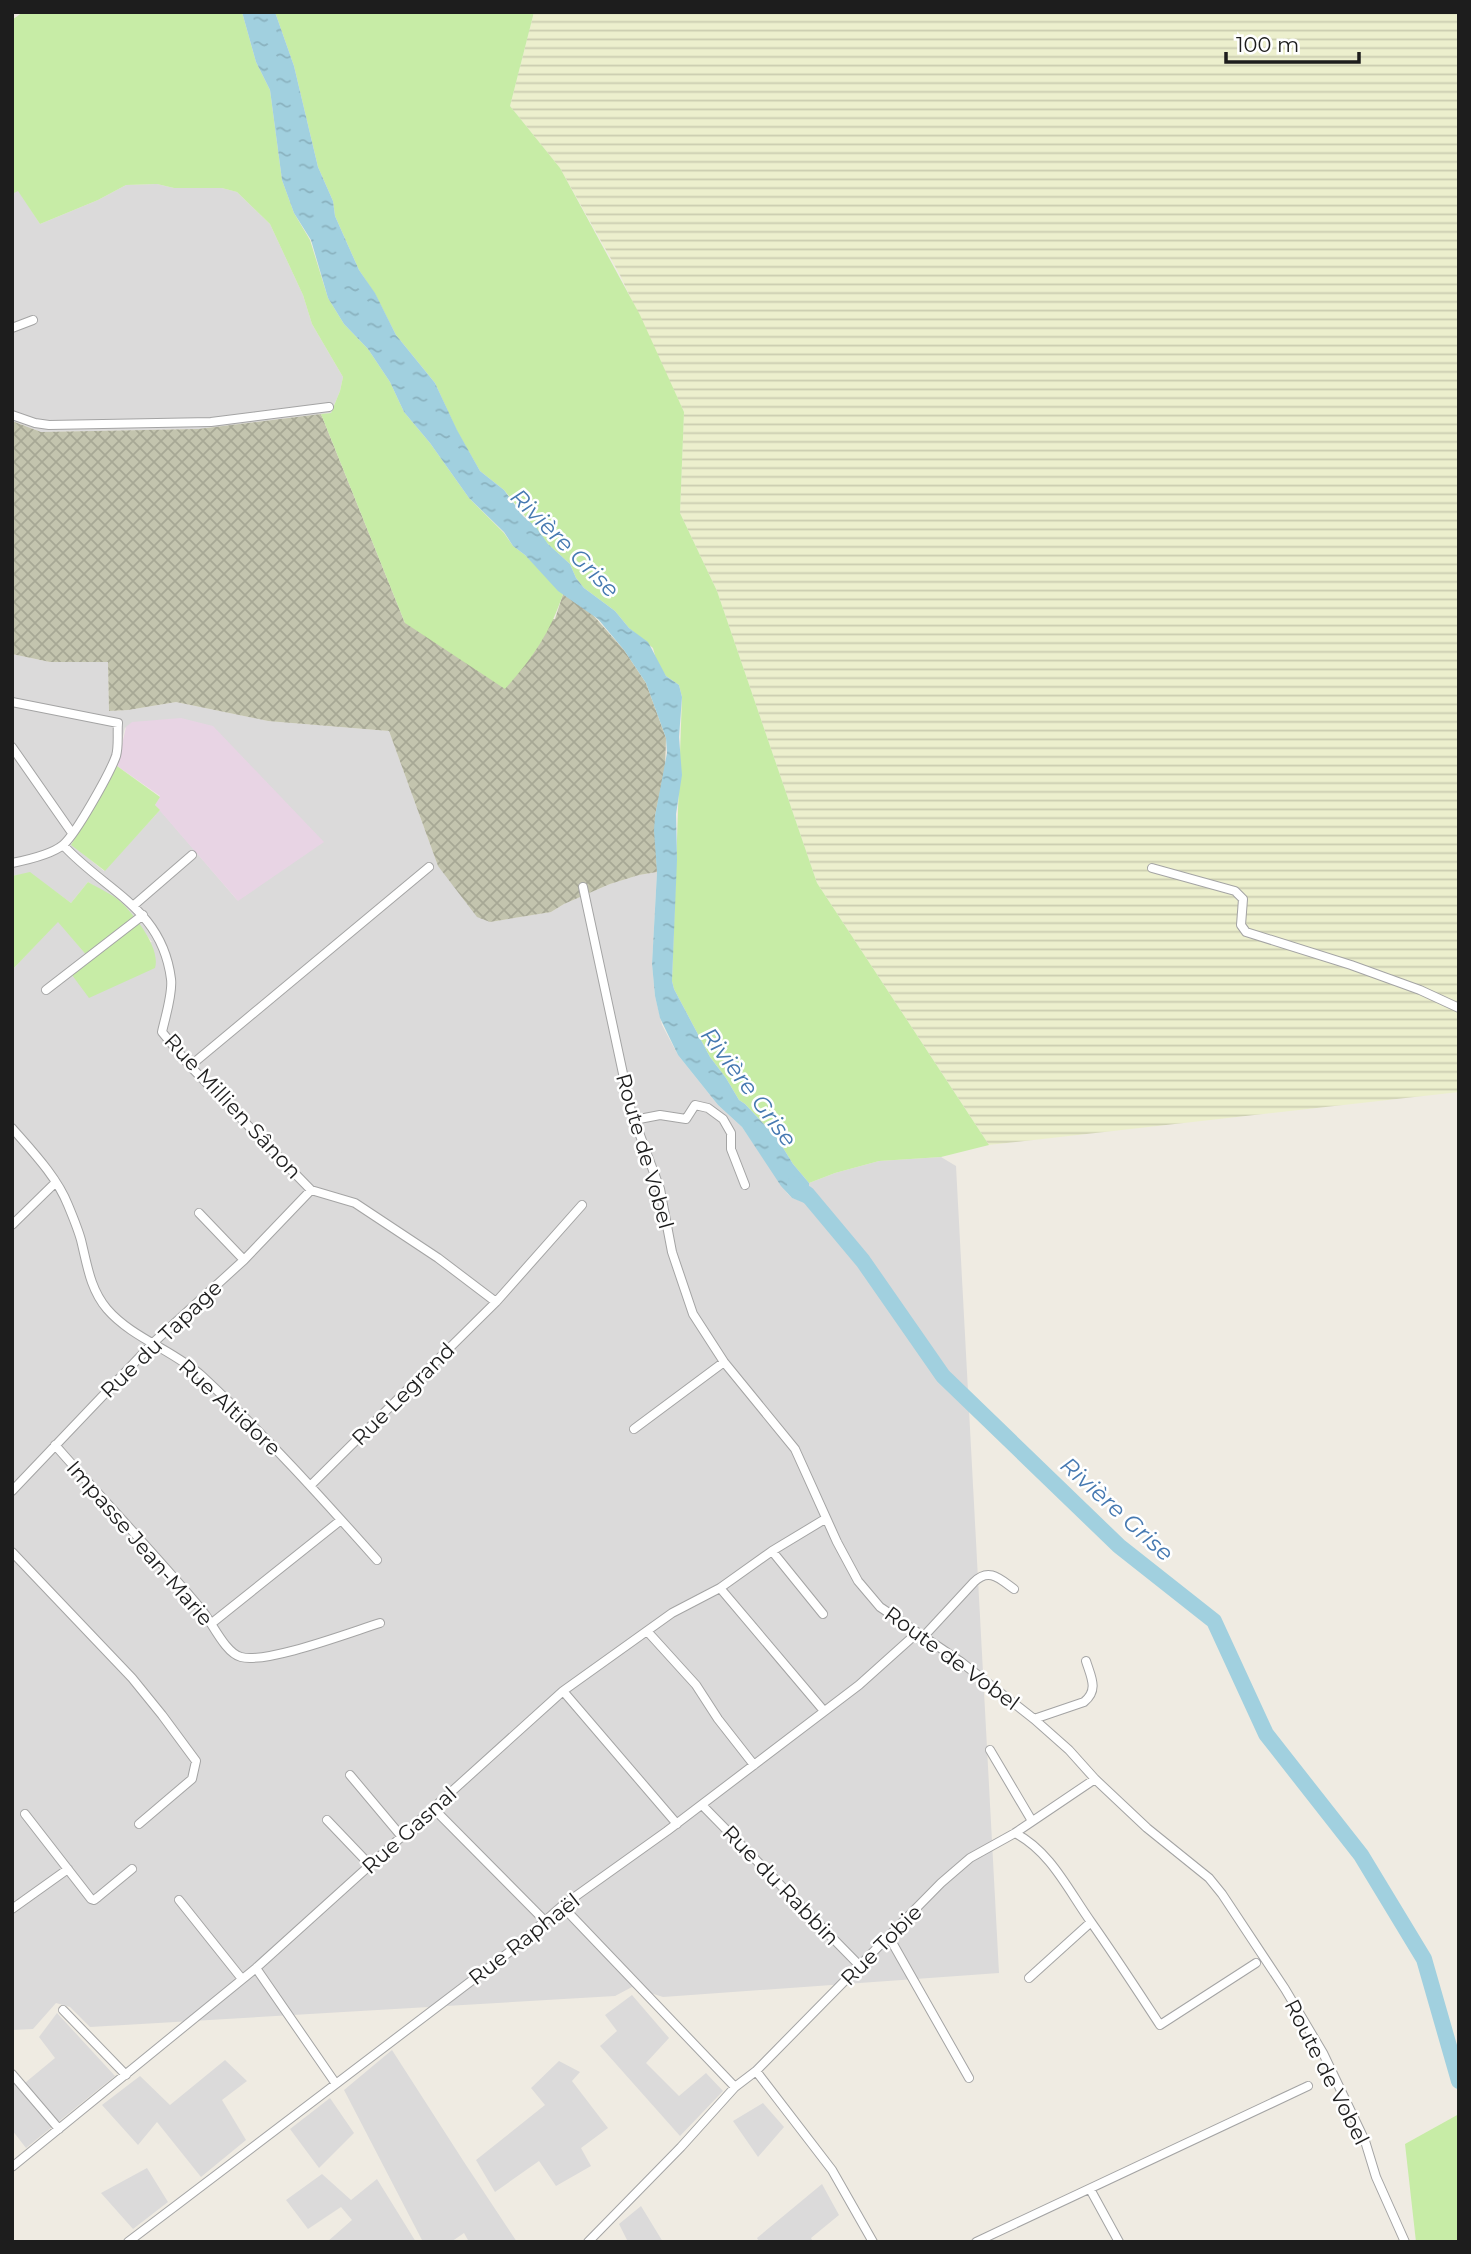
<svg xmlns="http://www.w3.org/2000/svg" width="1471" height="2254" font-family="Montserrat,sans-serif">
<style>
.residential{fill:#dbdada;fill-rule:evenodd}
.industrial{fill:#e8d4e4}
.construction{fill:url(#construction-cross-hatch)}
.farmland{fill:url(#farmland-rules)}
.grass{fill:#c7eca6}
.water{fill:url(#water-ripples)}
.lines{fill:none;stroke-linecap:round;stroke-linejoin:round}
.river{stroke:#a1d0df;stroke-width:16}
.street-casing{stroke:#a4a4a4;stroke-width:10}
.street{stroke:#fff;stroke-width:8}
.labels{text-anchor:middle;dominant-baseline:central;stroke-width:5;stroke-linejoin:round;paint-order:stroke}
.street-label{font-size:21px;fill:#1d1d1d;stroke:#fff}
.water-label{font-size:23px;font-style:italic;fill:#4679b1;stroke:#fff}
</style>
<defs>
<pattern id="construction-cross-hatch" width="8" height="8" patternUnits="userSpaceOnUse" patternTransform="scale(1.75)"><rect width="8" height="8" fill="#c3c4ae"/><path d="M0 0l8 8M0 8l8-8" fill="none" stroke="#a7a895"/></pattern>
<pattern id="farmland-rules" width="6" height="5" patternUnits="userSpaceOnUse" patternTransform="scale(1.75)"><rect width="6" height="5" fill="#ecefcd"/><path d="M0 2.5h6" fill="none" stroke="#caccb0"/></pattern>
<pattern id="water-ripples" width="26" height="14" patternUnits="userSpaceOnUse" patternTransform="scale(1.75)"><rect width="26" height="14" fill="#a1d0df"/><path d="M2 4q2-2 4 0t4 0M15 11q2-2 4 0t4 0" fill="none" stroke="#8ab2bf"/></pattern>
</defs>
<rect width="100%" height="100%" fill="#efebe2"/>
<path class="residential" d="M157,184L174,188H222L237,192L270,224L303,295L312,324L343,377L340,391L331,413L198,429L41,432L12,421V194L18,190L40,224L98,200L126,185Z
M12,654L50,662H108L109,711L128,710L176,702L268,721L389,731L438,866L490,922L551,912L564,904L610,884L639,875L657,872L652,964L655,996L662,1025L678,1055L718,1105L742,1127L787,1193L792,1198L809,1204V1183L835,1173L879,1161L941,1157L956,1166L999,1973L663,1997L632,1987L615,1996L90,2027L70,2007L56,2003L33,2029L12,2030V970L58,921L89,958L152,942L120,902L88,882L71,903L30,873L12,876ZM125,727L238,901L160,810L104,871L71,844L117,766Z
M632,1995L669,2038L646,2063L679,2096L706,2073L723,2091L680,2136L600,2046L617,2031L605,2015Z
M57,2013L115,2076L26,2148L12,2130V2079L20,2087L55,2058L39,2037Z
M392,2050L464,2162L517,2242H469L464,2233L451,2242H423L344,2090Z
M225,2060L247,2081L222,2100L246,2140L201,2177L157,2122L138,2145L102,2105L140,2076L170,2105Z
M559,2061L580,2072L572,2081L608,2128L581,2148L591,2166L556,2186L539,2161L495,2192L476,2160L545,2105L531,2088Z
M330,2098L354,2133L319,2168L290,2129Z
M763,2103L784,2127L758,2157L733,2121Z
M147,2168L168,2202L133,2229L101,2193Z
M322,2174L351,2200L377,2179L416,2242H327L352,2220L341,2207L308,2229L286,2200Z
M822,2184L839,2215L811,2238L813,2242H759L757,2238Z
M641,2206L663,2242H628L619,2224Z"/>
<path class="industrial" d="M181,718L213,726L324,842L238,901L155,805L160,796L117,766L126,727L132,722Z"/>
<path class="construction" d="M321,414L405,623L555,619L563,594L592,614L624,650L646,683L666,738L665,769L655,816L657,872L639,875L610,884L564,904L551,912L490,922L477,917L438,866L389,731L268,721L176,702L128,710L109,711L108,662H50L12,654V421L41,432L198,429Z"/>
<path class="farmland" d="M534,12H1459V1092L989,1145L817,883L717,591L680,513L684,412L620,275L560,168L510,106Z"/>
<path class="grass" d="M23,12H242L256,62L270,90L282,180L294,213L310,240L328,298L344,324L368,349L390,382L404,412L430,443L469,498L504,533L513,546L525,555L563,594C550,633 532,659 505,689L405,623L321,414L331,413L340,391L343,377L312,324L303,295L270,224L237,192L222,188H174L157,184L126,185L98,200L40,224L18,191L12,194V20Z
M275,12H534L510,106L560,168L640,315L684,412L680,513L717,591L817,883L989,1145L941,1157L879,1161L835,1173L809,1183L793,1164L777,1138L745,1104L739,1100L726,1078L710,1057L674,989L672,981L682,697L679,685L666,676L657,663L653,648L629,628L615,611L584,588L576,578L570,564L548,544L504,490L480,471L457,431L435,383L396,335L375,294L359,270L335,216L333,201L318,167L294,66Z
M117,766L160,797L155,805L160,810L105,871L71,845Z
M30,872L71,903L88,882C98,888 112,894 121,902C135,916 161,948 155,968L89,998L72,975L88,957L58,922L12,970V876Z
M1459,2114V2242H1416L1405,2144Z"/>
<path class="water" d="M242,12H275L294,66L318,167L333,201L335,216L359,270L375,293L396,335L435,383L457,430L480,471L504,490L523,516L536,527L548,544L570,564L576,578L584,588L615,611L629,628L648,642L666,676L679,685L682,697L679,737L682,775L676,814L677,860L672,981L674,989L710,1057L726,1078L739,1100L745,1104L777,1138L793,1164L809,1183V1205L792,1198L781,1186L742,1127L718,1105L678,1055L660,1018L655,996L652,964L657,872L654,831L655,816L667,753L666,738L646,683L624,650L598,619L558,591L525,555L513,546L504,532L469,498L430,443L404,412L390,382L368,349L344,324L328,298L311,240L294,213L282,180L270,90L256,62Z"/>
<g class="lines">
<path class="river" d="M795,1184L799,1190L807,1194L863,1261L943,1376L1119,1546L1214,1621L1266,1734L1361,1855L1424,1959L1459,2081"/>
<g class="street-casing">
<path id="street" d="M12,328L33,320
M12,415L35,423L49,425L211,422L329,407
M12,702L118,723C117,733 119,746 116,756C110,773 76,834 63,845C52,854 27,860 12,863
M12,747L72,833
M63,845C105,891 162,908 171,979C173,993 165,1018 162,1032L190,1066L311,1190L355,1203L438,1258L496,1302
M1152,868L1235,891L1243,899L1241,925L1246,932L1351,965L1420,990L1459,1008
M583,887L631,1111L660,1189L672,1252L693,1314L724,1362L795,1449L837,1542L858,1581L880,1607L961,1662L1034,1719L1069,1750L1095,1779L1147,1828L1209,1878L1222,1894L1285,1989L1323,2053L1365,2141L1376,2177L1405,2242
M133,906L192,855
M46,990L143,915
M190,1066L429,867
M634,1120L660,1115L686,1119L695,1105L708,1108L723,1119L731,1133V1149L745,1185
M12,1128C32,1151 57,1177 68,1205C73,1217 78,1229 81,1240C87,1264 90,1289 107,1309C132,1338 173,1350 202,1376C264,1434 321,1497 377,1560
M199,1213L244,1260
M12,1225L55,1183
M634,1429L724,1362
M55,1445C103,1500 154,1553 201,1609C212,1622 225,1653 241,1657C267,1664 351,1632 380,1623
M311,1485L496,1302L582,1205
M12,1491L154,1342L244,1260L311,1190
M772,1551L823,1614
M12,1552L132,1678L162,1715L196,1761L192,1779L139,1824
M720,1588L824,1711
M212,1623L341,1520
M647,1631L696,1685L718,1719L754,1765
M924,1636L974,1582C989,1567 1000,1579 1014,1589
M563,1691L677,1824
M1034,1719L1084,1702C1099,1690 1091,1677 1086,1661
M990,1750L1032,1821
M350,1775L402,1837
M702,1805L860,1966
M433,1808L545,1921
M25,1814L91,1899L94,1900L98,1897L132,1869
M327,1820L370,1865
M1015,1833L1095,1779
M179,1900L242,1979
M562,1906L735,2087
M12,1909L68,1869
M889,1937L969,2078
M256,1968L336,2084
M1029,1978L1091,1922
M63,2010L126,2075
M756,2071L832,2170L873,2242
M12,2074L59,2129
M12,2167L256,1968L563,1691L672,1613L720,1588L772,1551L825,1519
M1090,2189L1119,2242
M128,2242L512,1950L562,1906L667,1831L859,1685L917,1633
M588,2242L681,2147L735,2087L756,2071L941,1883L970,1858L1015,1833C1051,1852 1068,1890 1091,1922C1115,1956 1137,1990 1160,2025L1256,1963
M976,2242L1308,2086"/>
</g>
<use href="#street" class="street"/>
</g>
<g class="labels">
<g class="street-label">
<text transform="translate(233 1106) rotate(47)">Rue Millien Sânon</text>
<text transform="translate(645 1151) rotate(74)">Route de Vobel</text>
<text transform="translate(161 1339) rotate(-44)">Rue du Tapage</text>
<text transform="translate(403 1394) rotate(-45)">Rue Legrand</text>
<text transform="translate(230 1407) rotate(43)">Rue Altidore</text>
<text transform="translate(140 1543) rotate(49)">Impasse Jean-Marie</text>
<text transform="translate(952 1658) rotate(36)">Route de Vobel</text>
<text transform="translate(409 1830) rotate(-42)">Rue Gasnal</text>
<text transform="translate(781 1885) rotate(46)">Rue du Rabbin</text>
<text transform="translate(524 1939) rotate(-38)">Rue Raphaël</text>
<text transform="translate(881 1945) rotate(-45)">Rue Tobie</text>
<text transform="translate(1327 2072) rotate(63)">Route de Vobel</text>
</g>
<g class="water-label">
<text transform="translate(565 543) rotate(45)">Rivière Grise</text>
<text transform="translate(749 1087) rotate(53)">Rivière Grise</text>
<text transform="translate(1117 1509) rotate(42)">Rivière Grise</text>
</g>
</g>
<rect width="1471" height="2254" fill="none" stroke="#1d1d1d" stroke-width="28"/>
<path d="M1226 52v10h133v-10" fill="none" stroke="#1d1d1d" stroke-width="3.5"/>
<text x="1236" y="52" font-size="21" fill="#1d1d1d" stroke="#ffffff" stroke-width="5" paint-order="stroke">100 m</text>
</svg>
